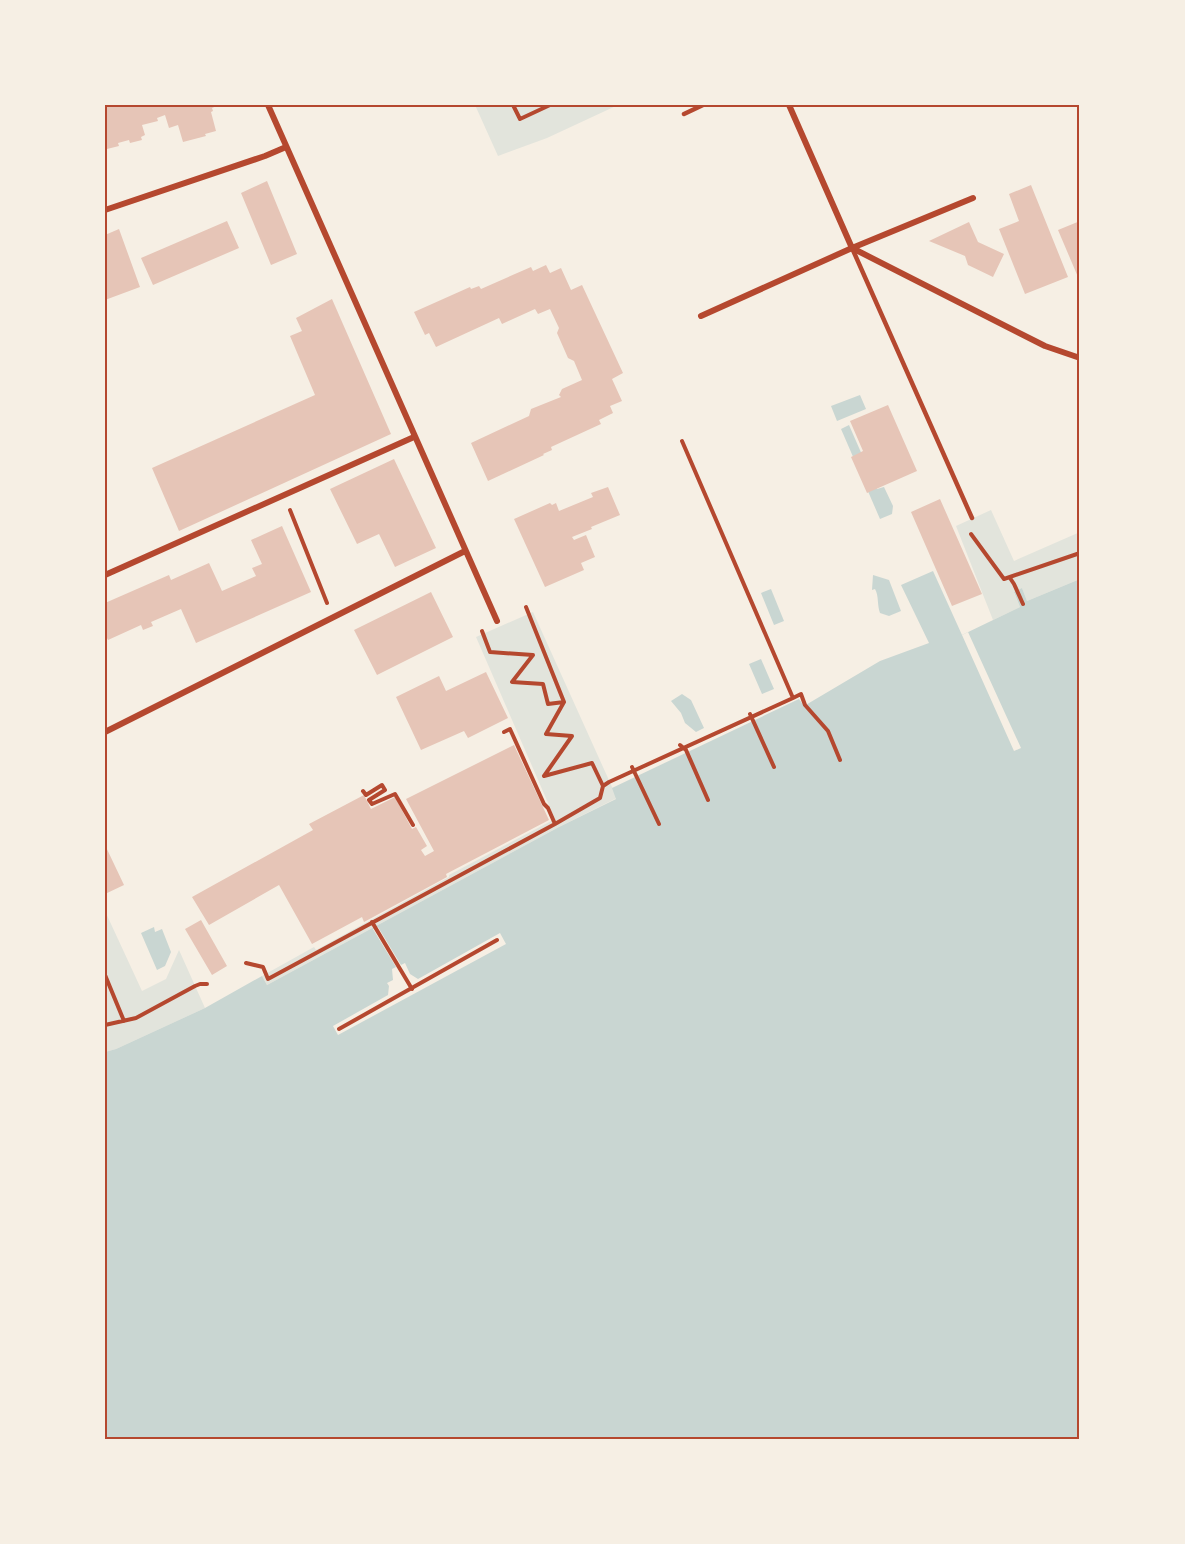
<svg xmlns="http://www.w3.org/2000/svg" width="1185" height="1544" font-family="Raleway,sans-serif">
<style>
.green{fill:#e2e4dc}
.water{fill:#c9d6d2}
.pier{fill:#f6efe4}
.building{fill:#e6c5b7}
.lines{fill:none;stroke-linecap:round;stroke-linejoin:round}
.path{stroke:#b5482f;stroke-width:4}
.service{stroke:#b5482f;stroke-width:4.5}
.minor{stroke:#b5482f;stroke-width:6}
.neatline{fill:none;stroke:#b5482f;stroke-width:2}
</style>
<rect width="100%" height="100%" fill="#f6efe4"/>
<path class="green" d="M475,105H618L547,138L498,156Z
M991,510L1014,561L1080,532V579L1027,601L1022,588L1014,593L1020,607L993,620L956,526Z
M533,612L617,798L559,827L267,985L262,976L314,947L316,950L449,877V875L555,819L476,637Z
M105,911L142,991L166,979L179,950L205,1008L116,1049L105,1052Z"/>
<path class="water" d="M860,395L866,409L837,421L831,406Z
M849,425L877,489L884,487L893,506L892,514L880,519L841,429Z
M933,571L962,635L1020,607L1014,592L1022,588L1027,601L1080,579V1439H105V1052L116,1049L205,1008L262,976L267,985L559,827L616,799L612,788L799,699L804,706L880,661L929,643L901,585Z
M873,575L889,580L901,611L889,616L880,613C877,605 879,596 875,589L872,590Z
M771,589L784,621L774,625L761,593Z
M761,659L774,689L762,694L749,664Z
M682,694L691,700L704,728L696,732L685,723L681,713L671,701Z
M154,927L155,932L162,929L171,952L165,966L157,970L141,933Z"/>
<path class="pier" d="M968,632L1004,711L1021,748L1014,751L962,635Z
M378,927L401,965L405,963L410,974L418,979L500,933L506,944L338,1035L333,1026L388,995L389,986L387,983L393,980L392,969L396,967L373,929Z"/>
<path class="building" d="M105,105H219L212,108L213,111L211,112L216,131L205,134L206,136L183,142L178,125L169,128L165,115L157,118L158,121L142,125L145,135L141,137L142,140L130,143L129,140L118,143L119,146L107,149V147L105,148Z
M267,181L297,254L271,265L241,193Z
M1031,185L1068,277L1025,294L999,229L1019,221L1009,194Z
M227,221L239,248L153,285L141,258Z
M1080,221V276L1078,277L1058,230Z
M969,222L978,242L1004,254L993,277L968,265L965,256L929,241Z
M119,229L140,287L105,300V235Z
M546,265L550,273L561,268L571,290L582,285L623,373L612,379L622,401L610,406L613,413L599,420L601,424L551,447L552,450L543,454L544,455L488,481L471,443L529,416L531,409L561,397L559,395L562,389L582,380L574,361L568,358L557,333L559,328L550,309L538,314L535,309L502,324L499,318L436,347L429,333L425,335L414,312L470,287L471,289L479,286L481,289L531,267L533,271Z
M332,299L391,434L179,531L152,468L315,395L290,336L302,331L296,318Z
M888,405L917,471L867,493L851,457L863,451L850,421Z
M394,459L436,548L395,567L379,534L357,544L330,489Z
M608,487L620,515L591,527L592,529L572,537L574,540L586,535L595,557L581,563L584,570L545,587L514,519L550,503L552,505L556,503L559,511L593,497L591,493Z
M940,499L982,594L952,606L911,512Z
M282,526L311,592L196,643L181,609L151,622L153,626L143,630L141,625L108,640L105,634V603L169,575L171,580L209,563L222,591L256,576L252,568L262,564L251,540Z
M431,592L453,637L377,675L354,630Z
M486,672L508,718L468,738L464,731L421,750L396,697L439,676L446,691Z
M514,745L549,820L446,874L447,877L364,922L362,917L312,944L279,885L209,925L192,897L313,830L309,824L364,795L371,809L395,797L412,829L416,827L427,846L421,850L425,856L434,851L406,799Z
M105,845L124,885L105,894Z
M201,920L227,966L212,975L185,929Z"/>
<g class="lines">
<path class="path" d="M513,105L520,119L550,105
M290,510L327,603
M971,534L1004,579L1080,553
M1010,578L1014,584L1023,604
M526,607L564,702
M482,631L490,652L533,655L512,682L543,684L548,704L564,702L546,734L572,736L544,776L592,763L603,786
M793,698L801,694L805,705L828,731L840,760
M750,714L774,767
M504,732L510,729L544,804L548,808L555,824
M680,745L686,750L708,800
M632,767L659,824
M363,791L366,795L382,785L385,790L369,800L372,804L395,794L413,825
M372,922L412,989
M246,963L263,967L268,979L555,824L600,798L603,786L609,782L793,698L682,441
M105,975L124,1021
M105,1025L136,1018L195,986L200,984H207
M339,1029L497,940"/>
<path class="service" d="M684,114L703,105
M852,248L972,518"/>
<path class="minor" d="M268,105L497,621
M789,105L852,248L1045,346L1080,358
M105,210L265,156L286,147
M701,316L852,248L973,198
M105,575L414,437
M105,732L465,551"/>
</g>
<rect width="1185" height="1544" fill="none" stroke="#f6efe4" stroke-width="213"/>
<rect x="106" y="106" width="972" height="1332" class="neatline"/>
</svg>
